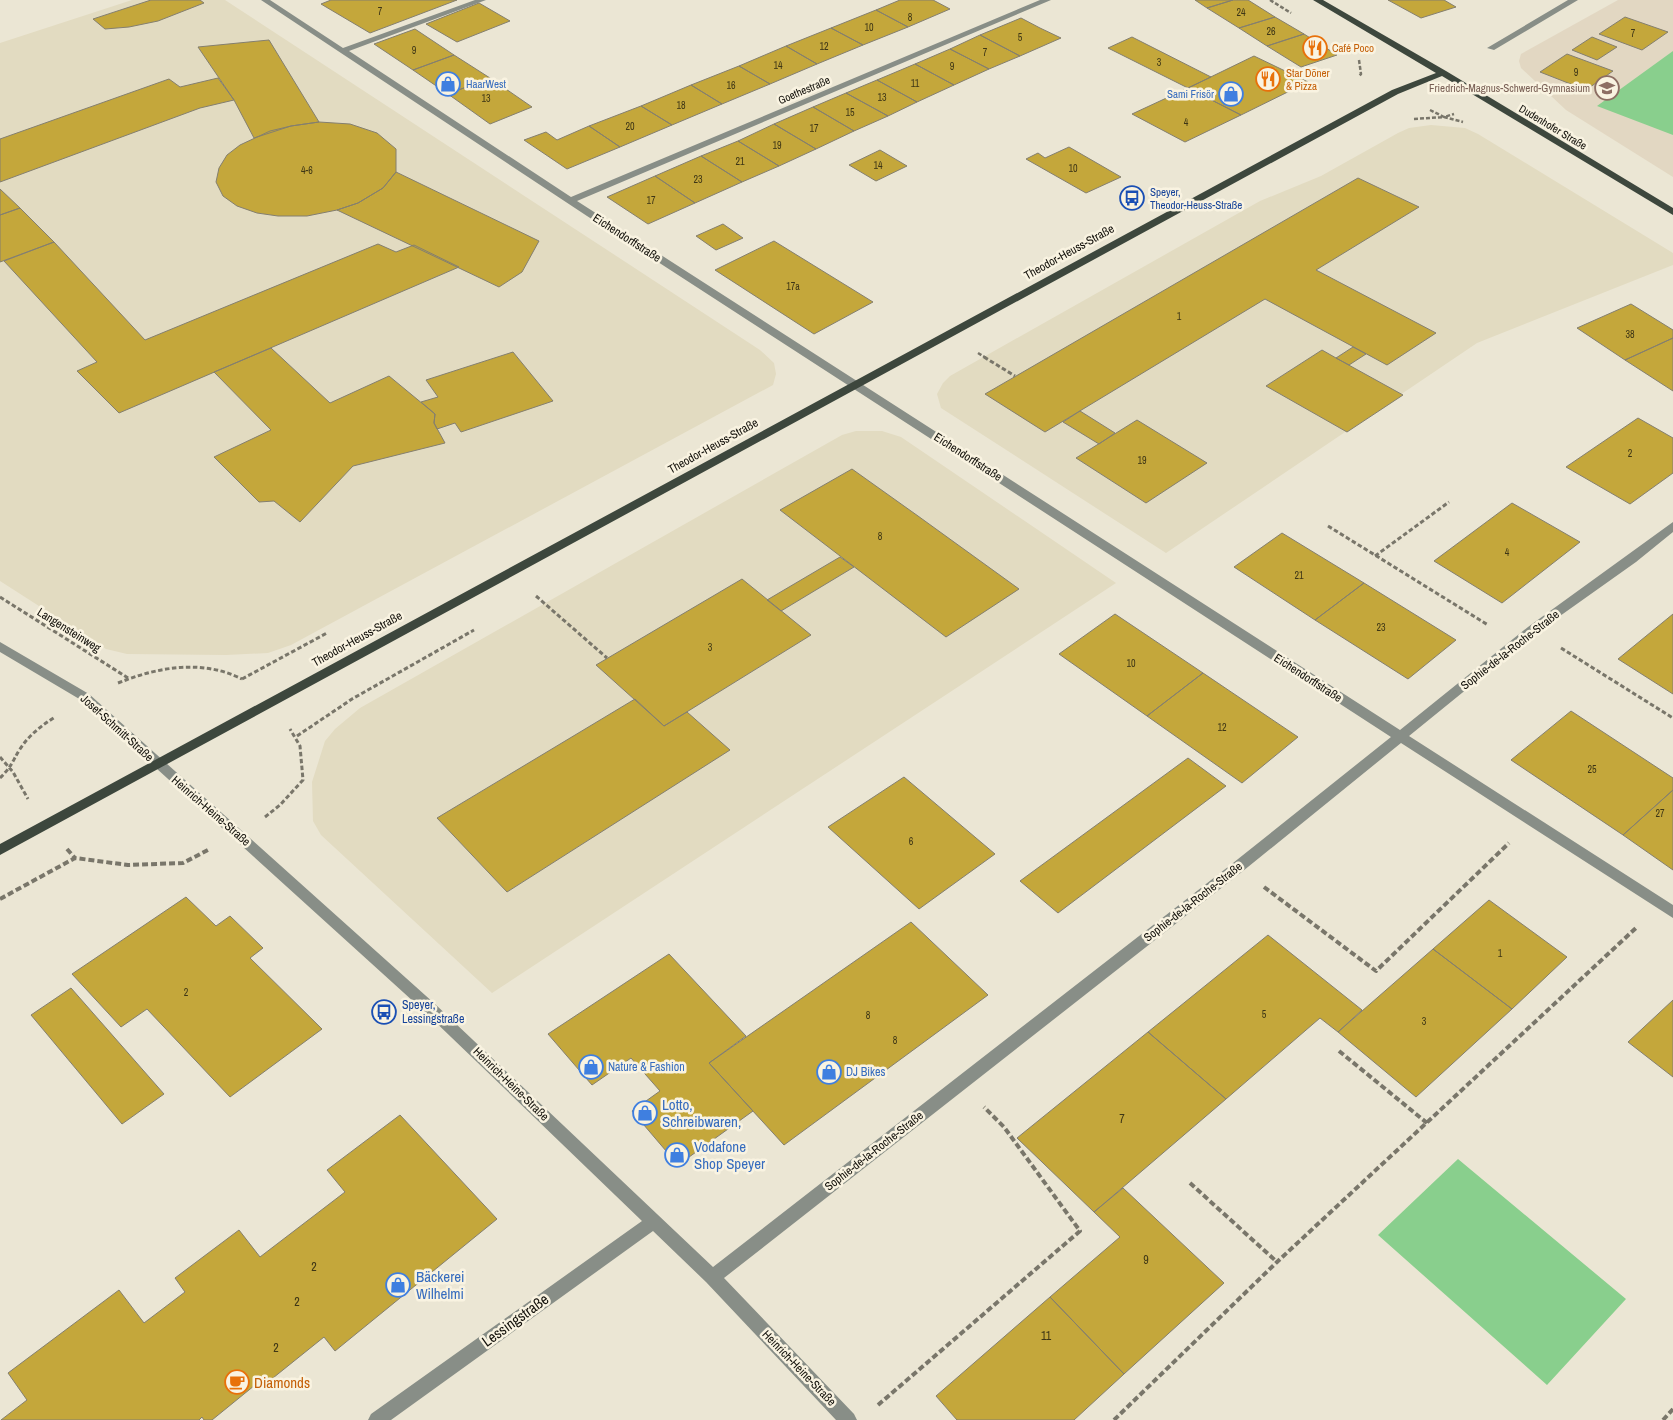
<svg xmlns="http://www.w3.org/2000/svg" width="1673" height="1420" font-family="'Archivo Narrow',sans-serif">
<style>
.built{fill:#e2dbc1}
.education{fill:#e2d7c2}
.green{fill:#89cf8d}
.building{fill:#c4a73b;stroke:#847f6f}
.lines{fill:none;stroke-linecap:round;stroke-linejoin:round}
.path-far2{stroke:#79766a;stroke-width:2.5;stroke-dasharray:4 2;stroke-linecap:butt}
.path-far1{stroke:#79766a;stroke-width:3;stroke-dasharray:4.5 2.5;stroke-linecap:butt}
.path{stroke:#79766a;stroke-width:4;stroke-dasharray:6 3;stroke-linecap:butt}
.minor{fill:#888e87;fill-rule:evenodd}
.major{fill:#3d473d;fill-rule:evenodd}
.labels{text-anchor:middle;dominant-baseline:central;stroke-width:5;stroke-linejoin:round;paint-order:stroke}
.number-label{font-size:10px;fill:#3e3616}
.far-food-label{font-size:11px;fill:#c56008;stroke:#f9f3e1;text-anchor:start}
.far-shop-label{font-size:11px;fill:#366cbe;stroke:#f9f3e1;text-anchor:start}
.far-education-label{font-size:11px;fill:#785e54;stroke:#f9f3e1;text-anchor:end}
.far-street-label{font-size:11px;fill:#12100a;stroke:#f9f3e1}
.far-transit-label{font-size:11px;fill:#164399;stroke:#f9f3e1;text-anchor:start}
.street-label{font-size:12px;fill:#12100a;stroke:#f9f3e1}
.transit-label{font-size:12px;fill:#164399;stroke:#f9f3e1;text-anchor:start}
.shop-label{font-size:12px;fill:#366cbe;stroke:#f9f3e1;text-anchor:start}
.near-number-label{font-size:12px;fill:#3e3616}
.near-shop-label{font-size:15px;fill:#366cbe;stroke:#f9f3e1;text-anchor:start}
.near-street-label{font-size:15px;fill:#12100a;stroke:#f9f3e1}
.near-food-label{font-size:15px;fill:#c56008;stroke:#f9f3e1;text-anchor:start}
</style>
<rect width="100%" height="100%" fill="#ebe6d4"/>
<path class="built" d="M132,0H225L760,350L774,363L776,374L773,385L291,645L268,653L226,655L127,654L106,649L0,581V43Z
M1431,125L1465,128L1478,134L1673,253V265L1477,343L1166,553L941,408L937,394L943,383L950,376L1260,201L1321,176L1398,133L1409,128Z
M856,431H882L901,437L1116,583L492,993L321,835L313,821L312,782L325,741L335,729L360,708L842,435Z"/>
<path class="education" d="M1618,0H1673V177L1566,110L1521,68L1519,61L1521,54Z"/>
<path class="green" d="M1673,51V135L1597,106Z
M1458,1159L1626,1299L1547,1385L1378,1235Z"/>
<path class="building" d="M151,0H200L204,3L158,21L129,27L105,29L93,19Z
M331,0H457L370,33L321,4Z
M900,0H933L950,9L908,27L876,10Z
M1195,0H1233L1207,8Z
M1233,0H1248L1275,17L1239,28L1207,8Z
M1388,0H1444L1456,7L1421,18Z
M479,3L510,21L457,42L426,24Z
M876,10L908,27L863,45L831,28Z
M1275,17L1304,34L1267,46L1239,28Z
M1625,17L1668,32L1642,50L1599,34Z
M1021,18L1040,28L1061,38L1020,56L980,35Z
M831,28L863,45L817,64L786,46Z
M415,29L454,55L413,70L374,44Z
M1304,34L1337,55L1301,67L1267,46Z
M980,35L1020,56L989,69L950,49Z
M1132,37L1211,77L1188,88L1108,48Z
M1592,37L1617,47L1597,60L1572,50Z
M269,40L319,122L291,126L254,138L234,100L198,47Z
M786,46L817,64L770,84L739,66Z
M950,49L989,69L954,85L915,64Z
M1567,54L1613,71L1586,90L1540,72Z
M454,55L490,78L448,94L413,70Z
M1254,56L1308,82L1241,115L1188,88Z
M915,64L954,85L917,102L877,80Z
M739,66L770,84L722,104L691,85Z
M218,78L234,100L200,108L0,182V139L169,79L180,87Z
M490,78L532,107L490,124L448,94Z
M877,80L917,102L888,116L846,93Z
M691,85L722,104L672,125L641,106Z
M1188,88L1241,115L1185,142L1132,114Z
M846,93L888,116L854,131L813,107Z
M641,106L672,125L620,147L589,126Z
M813,107L854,131L816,149L774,124Z
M319,122L350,124L377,133L396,149V172L383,188L358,203L337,210L307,216H278L257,213L237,206L223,196L216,182L219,168L227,155L240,145L270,131L291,126Z
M774,124L816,149L779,166L738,141Z
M589,126L620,147L567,169L524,140L546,132L557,140Z
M738,141L779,166L742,182L701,156Z
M1069,147L1121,177L1086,193L1026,159L1038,153L1045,158Z
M880,150L907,166L876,181L849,165Z
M701,156L742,182L695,203L655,176Z
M396,172L539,241L522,272L499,287L337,210L358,203L383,188Z
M655,176L695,203L648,224L607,197Z
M1358,178L1419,207L1316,270L1436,333L1387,365L1265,299L1045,432L985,394Z
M0,189L20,208L0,215Z
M20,208L54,242L0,262V215Z
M723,224L743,238L716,250L696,236Z
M774,241L873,302L814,334L715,270Z
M54,242L145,340L378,244L396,252L414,245L459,267L119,413L77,371L97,362L4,261Z
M1631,304L1673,330V338L1625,360L1577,328Z
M1673,338V391L1625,360Z
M1353,347L1366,354L1349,365L1336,358Z
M271,348L330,403L389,376L435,414L434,423L445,443L353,466L300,522L274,501L259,502L214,457L271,430L214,372Z
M1322,350L1336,358L1403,395L1347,432L1266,386Z
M513,352L553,401L461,432L455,423L437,429L434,423L435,414L421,402L438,397L426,380Z
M1080,411L1115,433L1099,444L1063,422Z
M1638,418L1673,438V473L1630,504L1566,467Z
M1137,420L1207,463L1146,503L1076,458Z
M852,469L918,516L1019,589L946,637L780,510Z
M1512,503L1580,542L1502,603L1434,561Z
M1282,533L1364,583L1315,620L1234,567Z
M840,557L854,567L781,611L767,600Z
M742,579L811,635L664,726L596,665Z
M1364,583L1456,640L1408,679L1315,620Z
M1115,614L1203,673L1147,716L1059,654Z
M1673,614V694L1618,659Z
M1203,673L1298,737L1242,783L1147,716Z
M635,699L664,726L687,712L730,750L507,892L437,818Z
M1571,711L1673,778V790L1623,835L1511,760Z
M1188,758L1226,786L1058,913L1020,881Z
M904,777L995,854L919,909L828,827Z
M1673,790V870L1623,835Z
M186,897L216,926L230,916L263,948L250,958L322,1029L230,1097L147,1009L121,1027L72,974Z
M1489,900L1567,957L1512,1009L1433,949Z
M911,922L988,995L784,1145L709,1063Z
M1268,935L1362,1010L1338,1032L1320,1018L1226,1099L1148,1032Z
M1433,949L1512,1009L1416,1097L1338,1032Z
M669,954L746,1036L709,1063L753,1111L678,1165L632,1111L660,1091L631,1058L592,1085L548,1034Z
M71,988L164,1094L122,1124L31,1015Z
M1673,1000V1077L1628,1042Z
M1148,1032L1226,1099L1094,1212L1017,1138Z
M400,1115L497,1219L335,1351L324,1337L263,1386L260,1381L212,1420H204L202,1417L199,1420H1L27,1400L8,1373L119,1290L144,1323L185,1292L175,1278L239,1230L260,1257L345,1192L327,1170Z
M1123,1188L1224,1283L1124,1374L1050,1297L1120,1237L1094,1212Z
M1050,1297L1124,1374L1074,1420H957L936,1396Z"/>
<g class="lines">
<path class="path-far2" d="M1270,0L1291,13
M1359,60L1361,74L1359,76
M1430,110L1444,117L1454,114
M1414,119L1444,117L1463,122
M978,353L986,358"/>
<path class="path-far1" d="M984,357L1015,376
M1328,526L1488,625
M1375,556L1449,502
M536,596L607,658
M0,597L128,678
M1561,648L1673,718
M242,679L327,633
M118,683C158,667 202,659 242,679
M297,736L352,699L474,630
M0,757L13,772L28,799
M0,778C12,766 12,762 20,749C29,735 41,726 55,717
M265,817L280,805L303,780L300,746L290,729"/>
<path class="path" d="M67,849L75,858
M1264,887L1376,971L1509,843
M0,899L75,858L128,865L183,863L208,850
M1339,1051L1427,1123
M1190,1183L1277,1262
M878,1405L1080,1231L1004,1127L984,1107
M1114,1420L1277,1262L1637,927
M1663,1420L1673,1409"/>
<path class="minor" d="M261,0H270L343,48L475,0H486L349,51L571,197L1040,0H1051L577,201L1400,730L1528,627L1673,522V532L1636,562L1536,633L1409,736L1673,905V918L1401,743L1243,871L724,1278L854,1414L857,1420H836L706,1282L653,1231L391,1420H368L371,1414L642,1221L425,1012L81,700L0,652V642L89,694L435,1004L713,1267L1233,863L1391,737L587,216Z
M1568,0H1578L1494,50L1487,48Z"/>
<path class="major" d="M1313,0H1323L1446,71L1673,208V215L1442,76L1398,94L0,855V844L1392,90L1436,73Z"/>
</g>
<defs>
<g id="restaurant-ring" transform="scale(1.25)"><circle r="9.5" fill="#f9f3e1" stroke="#e8710a" stroke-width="1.5"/><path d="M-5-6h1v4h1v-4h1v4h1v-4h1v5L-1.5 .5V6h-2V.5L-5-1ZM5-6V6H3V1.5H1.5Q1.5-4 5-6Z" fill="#e8710a"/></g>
<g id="shop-ring" transform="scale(1.25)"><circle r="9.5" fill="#f9f3e1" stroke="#3f7fe0" stroke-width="1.5"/><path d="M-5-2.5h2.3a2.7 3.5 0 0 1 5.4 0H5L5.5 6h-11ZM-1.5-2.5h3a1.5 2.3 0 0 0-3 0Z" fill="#3f7fe0"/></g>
<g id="school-ring" transform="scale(1.25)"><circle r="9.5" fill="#f9f3e1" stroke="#8d6e63" stroke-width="1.5"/><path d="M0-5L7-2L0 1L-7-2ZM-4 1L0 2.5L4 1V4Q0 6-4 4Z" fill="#8d6e63"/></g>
<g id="bus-ring" transform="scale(1.25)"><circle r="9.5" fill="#f9f3e1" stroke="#1a4fb4" stroke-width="1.5"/><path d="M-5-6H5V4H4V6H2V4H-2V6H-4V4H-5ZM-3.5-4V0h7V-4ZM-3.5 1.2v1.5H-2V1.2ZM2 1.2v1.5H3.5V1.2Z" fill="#1a4fb4"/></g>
<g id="cafe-ring" transform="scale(1.25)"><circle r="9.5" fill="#f9f3e1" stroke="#e8710a" stroke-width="1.5"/><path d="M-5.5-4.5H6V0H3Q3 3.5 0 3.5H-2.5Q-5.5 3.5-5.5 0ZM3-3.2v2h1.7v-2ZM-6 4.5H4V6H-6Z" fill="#e8710a"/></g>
</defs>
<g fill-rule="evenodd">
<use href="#restaurant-ring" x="1315" y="48"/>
<use href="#restaurant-ring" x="1268" y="79"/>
<use href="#shop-ring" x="448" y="84"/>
<use href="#school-ring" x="1607" y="88"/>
<use href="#shop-ring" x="1231" y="94"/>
<use href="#bus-ring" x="1132" y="198"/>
<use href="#bus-ring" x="384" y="1012"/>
<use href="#shop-ring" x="591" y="1067"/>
<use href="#shop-ring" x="829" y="1072"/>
<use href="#shop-ring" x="645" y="1113"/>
<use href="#shop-ring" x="677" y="1155"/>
<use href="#shop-ring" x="398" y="1285"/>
<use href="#cafe-ring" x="237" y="1382"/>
</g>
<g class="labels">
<g class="number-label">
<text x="380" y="11">7</text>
<text x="1241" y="12">24</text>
<text x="910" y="17">8</text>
<text x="869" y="27">10</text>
<text x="1271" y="31">26</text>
<text x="1633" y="33">7</text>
<text x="1020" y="37">5</text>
<text x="824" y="46">12</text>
<text x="414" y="50">9</text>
<text x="985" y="52">7</text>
<text x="1159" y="62">3</text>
<text x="778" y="65">14</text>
<text x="952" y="66">9</text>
<text x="1576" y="72">9</text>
<text x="915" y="83">11</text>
<text x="731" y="85">16</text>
<text x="882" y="97">13</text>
<text x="486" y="98">13</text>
<text x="681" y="105">18</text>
<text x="850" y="112">15</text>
<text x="1186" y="122">4</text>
<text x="630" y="126">20</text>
<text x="814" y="128">17</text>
<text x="777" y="145">19</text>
<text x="740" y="161">21</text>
<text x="878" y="165">14</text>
<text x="1073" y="168">10</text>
<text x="307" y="170">4-6</text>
<text x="698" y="179">23</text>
<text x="651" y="200">17</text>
<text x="793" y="286">17a</text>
<text x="1179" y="316">1</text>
<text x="1630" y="334">38</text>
<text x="1630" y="453">2</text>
<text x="1142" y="460">19</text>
<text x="880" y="536">8</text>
<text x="1507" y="552">4</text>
<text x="1299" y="575">21</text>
<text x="1381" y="627">23</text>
<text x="710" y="647">3</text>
<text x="1131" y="663">10</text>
<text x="1222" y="727">12</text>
<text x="1592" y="769">25</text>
<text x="1660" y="813">27</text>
<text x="911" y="841">6</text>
<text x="1500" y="953">1</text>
<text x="186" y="992">2</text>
<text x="1264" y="1014">5</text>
<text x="868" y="1015">8</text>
<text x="1424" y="1021">3</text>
<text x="895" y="1040">8</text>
</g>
<g class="far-food-label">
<text x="1332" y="48">Café Poco</text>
<text x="1286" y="73">Star Döner<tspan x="1286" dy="13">&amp; Pizza</tspan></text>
</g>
<g class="far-shop-label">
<text x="466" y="84">HaarWest</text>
<text x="1214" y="94" text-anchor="end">Sami Frisör</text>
</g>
<g class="far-education-label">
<text x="1590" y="88">Friedrich-Magnus-Schwerd-Gymnasium</text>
</g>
<g class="far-street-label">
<text transform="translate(804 90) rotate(-23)">Goethestraße</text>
<text transform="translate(1553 127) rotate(31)">Dudenhofer Straße</text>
</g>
<g class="far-transit-label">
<text x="1150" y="192">Speyer,<tspan x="1150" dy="13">Theodor-Heuss-Straße</tspan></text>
</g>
<g class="street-label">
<text transform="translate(627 238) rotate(33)">Eichendorffstraße</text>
<text transform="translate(1069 252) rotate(-29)">Theodor-Heuss-Straße</text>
<text transform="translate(713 446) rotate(-29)">Theodor-Heuss-Straße</text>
<text transform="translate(968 457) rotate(33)">Eichendorffstraße</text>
<text transform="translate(69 630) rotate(32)">Langensteinweg</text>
<text transform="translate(357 639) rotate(-29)">Theodor-Heuss-Straße</text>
<text transform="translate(1510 650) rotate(-38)">Sophie-de-la-Roche-Straße</text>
<text transform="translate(1308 678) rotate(33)">Eichendorffstraße</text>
<text transform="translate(117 728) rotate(42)">Josef-Schmitt-Straße</text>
<text transform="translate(211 811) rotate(41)">Heinrich-Heine-Straße</text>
<text transform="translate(1193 902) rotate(-38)">Sophie-de-la-Roche-Straße</text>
<text transform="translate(511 1084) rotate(44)">Heinrich-Heine-Straße</text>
<text transform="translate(874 1151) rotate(-38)">Sophie-de-la-Roche-Straße</text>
<text transform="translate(799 1368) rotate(46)">Heinrich-Heine-Straße</text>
</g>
<g class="transit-label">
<text x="402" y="1005">Speyer,<tspan x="402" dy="14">Lessingstraße</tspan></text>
</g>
<g class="shop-label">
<text x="608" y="1067">Nature &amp; Fashion</text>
<text x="846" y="1072">DJ Bikes</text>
</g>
<g class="near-number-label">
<text x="1122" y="1119">7</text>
<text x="1146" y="1260">9</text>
<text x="314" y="1267">2</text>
<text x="297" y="1302">2</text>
<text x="1046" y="1336">11</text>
<text x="276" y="1348">2</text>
</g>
<g class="near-shop-label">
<text x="662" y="1104">Lotto,<tspan x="662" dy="17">Schreibwaren,</tspan></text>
<text x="694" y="1146">Vodafone<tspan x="694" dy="17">Shop Speyer</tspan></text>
<text x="416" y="1276">Bäckerei<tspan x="416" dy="17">Wilhelmi</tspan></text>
</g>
<g class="near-street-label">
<text transform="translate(515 1320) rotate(-36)">Lessingstraße</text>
</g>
<g class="near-food-label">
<text x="254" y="1382">Diamonds</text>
</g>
</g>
</svg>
